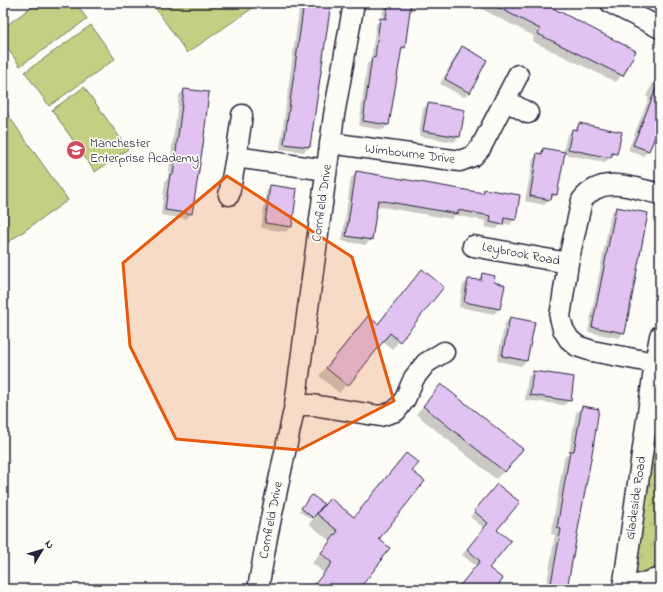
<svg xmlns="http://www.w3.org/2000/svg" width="663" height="592" font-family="'Indie Flower',sans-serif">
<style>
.grass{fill:url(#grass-tufts);stroke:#727960}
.green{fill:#c3d084;stroke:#727960}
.shadow{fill:#0003}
.building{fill:#e1c3f1;stroke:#22223b}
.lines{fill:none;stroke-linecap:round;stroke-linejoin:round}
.minor-casing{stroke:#22223b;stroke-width:23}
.minor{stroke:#fdfcf7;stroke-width:20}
.marked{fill:#e8590c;fill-opacity:0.2;stroke:#e8590c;stroke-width:3;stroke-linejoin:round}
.labels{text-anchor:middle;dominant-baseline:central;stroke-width:3.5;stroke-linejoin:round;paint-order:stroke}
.poi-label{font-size:13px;fill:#22223b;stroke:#fdfcf7;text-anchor:start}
.street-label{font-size:13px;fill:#22223b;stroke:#fdfcf7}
</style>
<defs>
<pattern id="grass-tufts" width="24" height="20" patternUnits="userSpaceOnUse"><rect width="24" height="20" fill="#c3d084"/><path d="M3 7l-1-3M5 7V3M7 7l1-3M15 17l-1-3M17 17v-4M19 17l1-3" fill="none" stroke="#a7b273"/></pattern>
</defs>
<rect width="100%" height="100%" fill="#fdfcf7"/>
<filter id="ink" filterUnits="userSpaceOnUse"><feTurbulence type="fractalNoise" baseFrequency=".025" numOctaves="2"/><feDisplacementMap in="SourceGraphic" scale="8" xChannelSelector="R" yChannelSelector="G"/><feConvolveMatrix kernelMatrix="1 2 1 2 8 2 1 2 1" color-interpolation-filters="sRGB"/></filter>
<g filter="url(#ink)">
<path class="grass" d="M660,387V578L623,589Z"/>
<path class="green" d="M37,3H76L87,19L20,66L3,42V28Z
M152,3H260L187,53Z
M91,25L115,59L49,106L25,72Z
M84,87L128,149L95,172L52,110Z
M3,108L68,200L3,246Z"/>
<path class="shadow" d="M300,3H330L309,147L304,152L280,149Z
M384,3H416V8L409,13L404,47L400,51L388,125L383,130L359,126L367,64L371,60L376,24L382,19Z
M482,3H546L545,5L622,75L616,82L532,41L534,36L482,9Z
M462,47L469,92L464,97L440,84L457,53Z
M660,70V123L648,151L643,156L628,150L649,98L646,96Z
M184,90L191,213L186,219L161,215L165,181L168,178L179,95Z
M428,104L464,110L459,137L454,142L419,136L423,109Z
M579,125L616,153L605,162L563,154L556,195L544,205L525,201L533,159L544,149L563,153L567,135Z
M356,173L481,194L484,190L515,219L510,225L502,223L497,229L485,227L486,221L455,215L452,219L376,206L371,240L365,245L342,241L351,178Z
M271,186L291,226L286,232L261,228L266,192Z
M616,208L624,332L619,338L588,332L611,213Z
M422,271L399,341L392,349L382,341L339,393L319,376L360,325L368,317L377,324Z
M482,274L493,283L499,309L494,314L459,307L463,285L469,280L477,281Z
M510,318L526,361L521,366L497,361L505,323Z
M534,372L570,400L564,405L525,400L528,377Z
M441,385L504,471L496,479L416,414Z
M582,407L567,589H546L555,535L551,534L564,458L569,453L576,413Z
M406,454L411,471L377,539L358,589H311L324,573L312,563L330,541L309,524L316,515L315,514L310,519L299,511L310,498L318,512L330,500L353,518Z
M492,490L496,530L488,568L493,589H457L476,566L462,555L484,528L470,517Z"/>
<path class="building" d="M304,3H331L310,147L284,144Z
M388,3H411L405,48L402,47L389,125L363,121L372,57L375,58L380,18L386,19Z
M490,3H543L636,51L623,76L538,34L540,29Z
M462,46L487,60L470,93L445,79Z
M660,79V125L649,151L633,145Z
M184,89L209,92L203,145L192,214L165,210L170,174L173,175Z
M428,103L465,110L460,137L423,131Z
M579,123L622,132L617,154L612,153L611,158L568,149L572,129L577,130Z
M543,148L565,152L557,195L552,194L551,200L530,196L537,153L542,154Z
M356,171L483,193L484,189L520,195L516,220L504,218L503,225L490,222L491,216L458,210V214L378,200L372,240L346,236Z
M270,185L297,189L292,227L265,223Z
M616,207L648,213L625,333L592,327Z
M422,269L444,287L400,342L390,333L348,386L326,368L368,316L378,324Z
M482,273L495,276L494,282L505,285L500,309L464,302L468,279L481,280Z
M510,317L535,322L527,361L502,356Z
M533,371L574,377L571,401L530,395Z
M441,384L523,449L505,472L423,406Z
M582,406L599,409L593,448L567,589H550L561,529L557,528L570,451H574Z
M406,453L419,463L412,471L425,481L379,539L390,548L381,559L382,560L359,589H311L332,563L321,553L338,531L317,514L330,498L354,517Z
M497,484L520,502L497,530L511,541L489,568L503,579L495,589H457L480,561L467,549L488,523L474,511Z
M312,495L324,504L313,518L301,508Z"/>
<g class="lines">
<g class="minor-casing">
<path id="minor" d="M611,3L660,28
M505,100L528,113
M242,115L236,157L326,170
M330,143L460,161L473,156L481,147L518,75
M229,195L236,157
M473,246L568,263
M655,363L592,351L577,346L569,339L563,329L560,317L568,263L582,200C603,174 632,188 660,194
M295,405L334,115L354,3
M258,589L267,537L295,405H313L380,416L396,411L405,399L414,378L426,363L444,352
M623,589L655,363L660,336
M623,589L660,578"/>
</g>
<use href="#minor" class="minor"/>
</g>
</g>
<path class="marked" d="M227,176L352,257L394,401L299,450L176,439L130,346L123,263Z"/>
<defs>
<g id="school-disc" transform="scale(1)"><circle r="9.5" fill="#d1495b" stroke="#fdfcf7"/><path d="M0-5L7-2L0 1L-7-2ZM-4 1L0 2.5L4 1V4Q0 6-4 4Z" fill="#fff"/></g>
</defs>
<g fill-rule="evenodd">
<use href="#school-disc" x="76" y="150"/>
</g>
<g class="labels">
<g class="poi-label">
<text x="90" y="143">Manchester<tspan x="90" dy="15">Enterprise Academy</tspan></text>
</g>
<g class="street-label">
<text transform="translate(410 154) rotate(7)">Wimbourne Drive</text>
<text transform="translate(322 203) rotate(-82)">Cornfield Drive</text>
<text transform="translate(521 254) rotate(11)">Leybrook Road</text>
<text transform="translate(636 498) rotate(-82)">Gladeside Road</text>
<text transform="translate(271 520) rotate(-79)">Cornfield Drive</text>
</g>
</g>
<rect width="663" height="592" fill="none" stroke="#fdfcf7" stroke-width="16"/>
<rect x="8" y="8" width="647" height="576" fill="none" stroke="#22223b" stroke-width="1.5" filter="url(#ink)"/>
<g transform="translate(42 550) rotate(52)" stroke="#fdfcf7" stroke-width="3" paint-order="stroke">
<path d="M0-3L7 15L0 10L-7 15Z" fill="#22223b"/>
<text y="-6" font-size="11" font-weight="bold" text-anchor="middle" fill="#22223b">N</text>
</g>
</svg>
